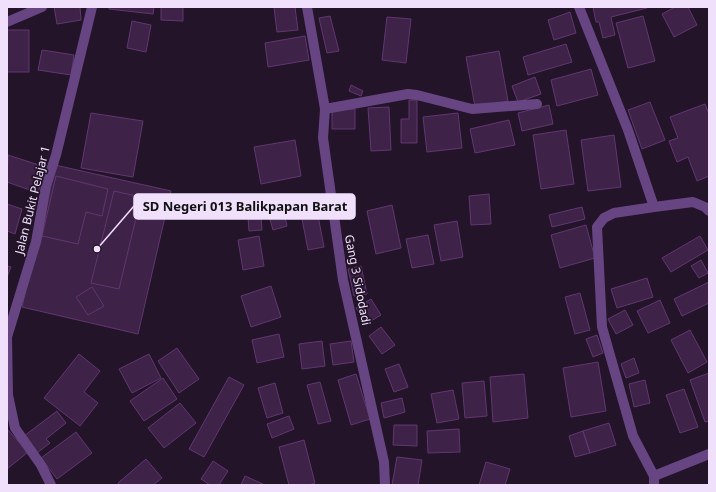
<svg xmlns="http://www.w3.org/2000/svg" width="716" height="492" font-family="'Noto Sans',sans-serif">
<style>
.building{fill:#3e2248;stroke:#613771}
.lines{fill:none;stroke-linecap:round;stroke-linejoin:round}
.minor{stroke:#674583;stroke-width:10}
.labels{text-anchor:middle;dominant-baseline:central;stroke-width:3.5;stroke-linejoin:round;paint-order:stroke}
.street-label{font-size:12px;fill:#f1e0fb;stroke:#231429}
.leader{fill:none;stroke:#f1e0fb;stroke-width:1.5}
.callout-dot{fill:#f1e0fb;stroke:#231429;stroke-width:1.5}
.callout{fill:#f1e0fb;stroke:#f1e0fb;stroke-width:1.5}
.callout-label{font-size:13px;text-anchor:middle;font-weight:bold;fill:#111}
</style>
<rect width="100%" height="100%" fill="#231429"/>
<path class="building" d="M54,7H80L81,20L57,24Z
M109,7H154L153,14L109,9Z
M161,7H183V21L161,20Z
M274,7H295L298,30L277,32Z
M593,7H647V8L611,17L615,35L603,38L599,22H596Z
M675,7H688L697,25L674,37L662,14Z
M570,12L576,33L554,40L548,20Z
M330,16L339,51L327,53L319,18Z
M643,16L655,61L628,68L616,23Z
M387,17L411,19L406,63L382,60Z
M132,21L151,25L146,52L127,48Z
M7,30H29V72H7Z
M305,36L309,60L268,67L265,43Z
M566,44L572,62L528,75L523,57Z
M42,50L74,55L71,75L38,70Z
M499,51L508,101L475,107L466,57Z
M591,69L598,95L557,106L551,80Z
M535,77L541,94L518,102L512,86Z
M351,85L363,91L361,96L349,91Z
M409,100H417V143H401V119H409Z
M650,102L665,140L642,149L628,110Z
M705,104L709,114V176L697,181L688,157L677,162L669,141L678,138L670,117Z
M549,105L553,124L522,131L518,113Z
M389,107L391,150L371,151L368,108Z
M332,109H355V129H332Z
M91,113L143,121L133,177L81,168Z
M458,113L462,148L427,152L423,117Z
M509,120L515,145L475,153L470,129Z
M566,130L574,184L541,189L533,135Z
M614,135L621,187L588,191L581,140Z
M295,140L301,176L261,184L254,147Z
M8,155L45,167L38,193L7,182Z
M55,165L171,191L138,334L22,307Z
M56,176L108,189L102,216L86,212L78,244L42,236Z
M114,191L141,197L119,289L91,283Z
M489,194L491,224L471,225L469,196Z
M314,195L324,247L308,250L298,198Z
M7,204L22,209L15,234L7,231Z
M392,205L401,248L376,254L367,211Z
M582,207L585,219L552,227L549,215Z
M284,212L287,226L273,230L269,216Z
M261,216L262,230L249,231L248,217Z
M457,221L463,257L441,261L434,225Z
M586,225L595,258L560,268L551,235Z
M428,235L434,264L412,268L406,239Z
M259,236L264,266L243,270L238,240Z
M700,236L708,250L671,272L662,258Z
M701,260L708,273L699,278L691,266Z
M7,266L11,267L7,277Z
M361,266L367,294L354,296L348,269Z
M647,278L653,297L617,308L611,289Z
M709,282V303L682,316L674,299Z
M271,286L281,317L251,327L241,296Z
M92,287L104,306L88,315L76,297Z
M580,293L590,330L575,334L565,297Z
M371,299L381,315L366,324L356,308Z
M660,300L670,323L648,333L637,311Z
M625,310L633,325L616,334L608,319Z
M381,327L395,345L382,354L369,336Z
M690,330L707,362L688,373L671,340Z
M279,334L284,357L257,363L252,340Z
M597,335L603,353L593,357L586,339Z
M322,341L325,366L302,369L299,344Z
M351,341L354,362L333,365L330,344Z
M177,348L199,379L179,393L158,361Z
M79,354L100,371L84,392L98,403L80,426L44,398Z
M149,354L161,378L132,393L119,369Z
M634,358L639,373L626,378L621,364Z
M598,362L606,411L571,417L563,368Z
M399,364L408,387L394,392L385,369Z
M709,373V421L705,422L690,380Z
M356,374L370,419L351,425L338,380Z
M524,374L528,418L493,422L490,377Z
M229,377L244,385L204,457L189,449Z
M163,378L177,399L144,421L130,401Z
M645,380L650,403L634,407L629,384Z
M484,381L487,416L465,418L462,383Z
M320,382L331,421L318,424L307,385Z
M275,383L283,413L267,418L258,388Z
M684,389L698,427L680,433L666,395Z
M453,390L459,419L437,423L431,394Z
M402,398L405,412L384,418L381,403Z
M180,403L196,423L164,448L148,428Z
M57,411L66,423L46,439L50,443L37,453L24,436Z
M289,416L294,429L272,438L267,424Z
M609,423L616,445L590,453L583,431Z
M394,425H417V446L393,445Z
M7,429L28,452L7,469Z
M459,429L460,452L428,453L427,431Z
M583,431L590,453L575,457L569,436Z
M76,432L92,453L57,479L41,458Z
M304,440L315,483L309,485H289L279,447Z
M397,457L422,460L418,485H392Z
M146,459L162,478L153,485H119L118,483Z
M213,461L228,471L219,485H210L201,479Z
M486,462L510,469L505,485H479Z
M245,476L265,485H241Z"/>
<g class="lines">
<path class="minor" d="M307,7L325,109L323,138L343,280L384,462L385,485
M579,7L628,130L654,207
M7,22L42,7
M325,109L408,94L417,95L472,109L537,104
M654,476L709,454
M51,485L41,465L15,428L8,395L7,337L36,242L46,186L56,155L92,7
M654,485V476L633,436L602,327L597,227L604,218L614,213L654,207L693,202L705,207L709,211"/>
</g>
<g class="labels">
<g class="street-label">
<text transform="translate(32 200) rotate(-76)">Jalan Bukit Pelajar 1</text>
<text transform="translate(358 280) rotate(79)">Gang 3 Sidodadi</text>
</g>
</g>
<path class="leader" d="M97 249L134 206"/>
<circle class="callout-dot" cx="97" cy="249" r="4"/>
<rect class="callout" x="134" y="194" width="221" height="25" rx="4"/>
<g class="callout-label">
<text x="245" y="211">SD Negeri 013 Balikpapan Barat</text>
</g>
<rect width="716" height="492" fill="none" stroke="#f1e0fb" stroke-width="16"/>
</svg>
